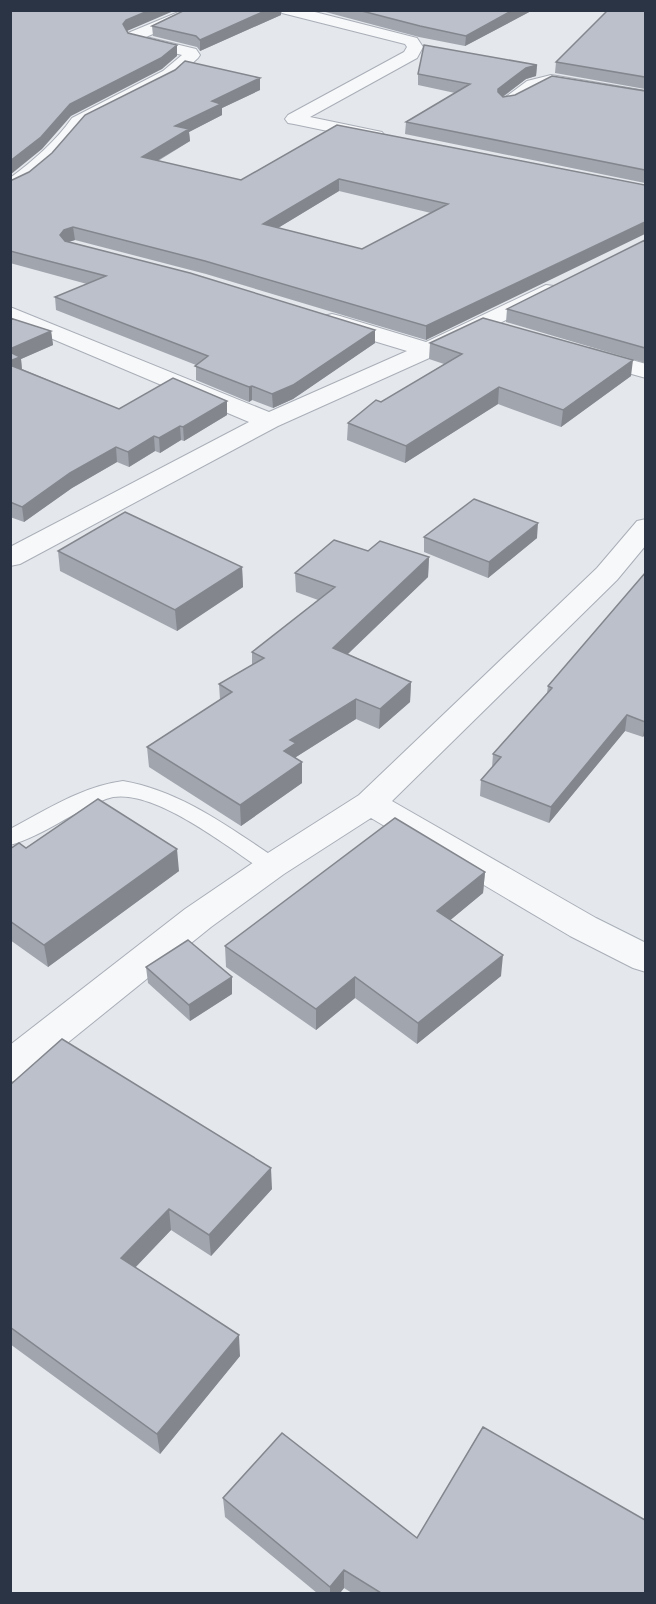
<svg xmlns="http://www.w3.org/2000/svg" width="656" height="1604" font-family="Cabin,sans-serif">
<style>
.lines{fill:none;stroke-linecap:round;stroke-linejoin:round}
.lane-casing{stroke:#a9aeb7;stroke-width:2}
.street-casing{stroke:#a9aeb7;stroke-width:2}
.lane{fill:#f7f8fa;fill-rule:evenodd}
.street{fill:#f7f8fa;fill-rule:evenodd}
.wall{fill:#a1a5ae;fill-rule:evenodd}
.shaded-wall{fill:#83868d}
.building{fill:#bbc0ca;stroke:#83868d;stroke-width:1.5;fill-rule:evenodd}
</style>
<rect width="100%" height="100%" fill="#e4e7ec"/>
<g class="lines">
<g class="lane-casing">
<path id="lane" d="M123,781C182,791 231,829 280,861L283,866L280,871L272,874L264,871C229,848 148,783 106,799C74,811 43,836 10,845V829C46,810 83,786 123,781Z"/>
</g>
<g class="street-casing">
<path id="street" d="M209,10L146,37L196,49L200,55L198,58L175,79L85,125C76,143 30,188 10,193V178C33,161 56,141 72,118L163,71L182,55L129,42L126,36L128,33L181,11Z
M280,10H307L417,38L423,47L417,58L310,117L382,132L385,136L382,140L376,141L294,124L288,123L285,119L288,115L404,52L407,47L405,44L282,13Z
M551,75L646,91V101L551,85C535,90 517,109 502,106L499,102L527,81Z
M546,285L554,286L557,291L554,296L436,355L278,426L20,564L10,566V547L249,422L10,321V307L269,412L407,351L324,326L321,321L324,316L332,314L340,316L426,342Z
M589,348L646,364V378L581,360L578,355L581,350Z
M646,519V545L617,580L392,801L596,918L646,943V972L633,968L570,936L371,818L284,874L211,927L24,1078L10,1082V1045L185,909L260,858L359,795L597,568L637,521Z"/>
</g>
<use href="#lane" class="lane"/>
<use href="#street" class="street"/>
</g>
<path class="wall" d="M185,10H281V15L200,51L197,47L153,36L152,26Z
M318,10H533L465,46L419,37Z
M645,10V89L555,73L556,62Z
M537,65L536,76L526,79L503,97L645,91V183L405,134L406,122L455,93L418,85V74Z
M260,78V90L222,108V115L189,132L190,141L158,161L241,180L337,125L645,185L426,340L206,274L75,240L68,242L375,343L293,399L273,408L252,400L249,402L196,380V365L56,310L55,297L87,284L10,263V181ZM339,191L431,213L362,249L278,228Z
M645,240V363L506,322L507,309Z
M10,318L51,331L53,345L21,359L22,369L119,409L227,415L184,441L181,440L160,453L155,451L129,467L117,462L72,488L24,522L10,517Z
M430,343L631,376L561,427L498,404L405,463L347,440L348,423L444,364L429,359Z
M424,537L537,538L488,578L424,552Z
M58,551L242,567L243,587L177,631L60,571Z
M368,551L429,557L428,577L348,654L411,682L410,702L379,729L356,719L296,757V758L302,762V783L241,826L149,767L147,747L220,700L219,684L252,665V652L318,600L296,592L295,573Z
M645,573V734L643,737L625,731L549,823L480,796L481,780L492,768L493,754L547,693L548,686Z
M26,848L179,871L48,967L10,940V849Z
M485,872L483,893L450,920L501,976L417,1044L355,998L316,1030L226,967L225,946Z
M146,967L232,977V994L190,1021L148,983Z
M10,1085L272,1189L211,1256L171,1230L135,1268L240,1356L160,1454L10,1344Z
M223,1498L417,1538L645,1593H352L344,1588L340,1593H317L225,1517Z"/>
<path class="shaded-wall" d="M150,10H176L127,31L124,35L123,24L126,20Z
M267,10H281V15L200,51V40Z
M513,10H533L465,46L466,36Z
M177,45V56L162,69L71,116L42,149L10,175V161L70,104Z
M537,65L536,76L526,79L498,100V89L526,68Z
M260,78V90L222,108V115L189,132L190,141L143,169L142,157L175,126L212,101Z
M339,179V191L263,237V224Z
M645,222V234L426,340V326Z
M73,227L75,240L65,243L60,235L64,230Z
M375,330V343L293,399L273,408L272,394Z
M51,331L53,345L21,359L22,371L10,376V349Z
M633,360L631,376L561,427L563,410Z
M252,386V400L249,402V387Z
M499,387L498,404L405,463L406,446Z
M227,401V415L184,441L183,427Z
M180,426L181,440L160,453L159,438Z
M154,436L155,451L129,467L128,452Z
M116,447L117,462L72,488L24,522L22,507L70,473Z
M538,523L537,538L488,578L489,562Z
M429,557L428,577L333,668V648Z
M242,567L243,587L177,631L175,610Z
M411,682L410,702L379,729L380,709Z
M356,699V719L296,757V764L284,751L290,740Z
M627,715L625,731L549,823L551,807Z
M645,722V734L643,737Z
M302,762V783L241,826L240,805Z
M177,849L179,871L48,967L44,945Z
M485,872L483,893L436,932L437,911Z
M503,955L501,976L417,1044L418,1023Z
M232,977V994L190,1021L189,1005Z
M355,977V998L316,1030V1009Z
M271,1168L272,1189L211,1256L209,1235Z
M169,1209L171,1230L124,1279L121,1258Z
M239,1335L240,1356L160,1454L157,1434Z
M344,1570V1588L340,1593H330V1587Z"/>
<path class="building" d="M10,10H150L126,20L123,24L128,33L177,45L161,58L70,104L41,137L10,161Z
M185,10H267L200,40L196,36L152,26Z
M358,10H513L466,36L420,26Z
M608,10H645V77L556,62Z
M424,45L537,65L526,68L498,89V92L503,97L515,95L552,76L645,91V170L406,122L470,84L418,74Z
M185,61L260,78L212,101L221,104L175,126L189,129L142,157L241,180L337,125L645,185V222L426,326L205,261L73,227L64,230L60,235L65,241L190,273L375,330L293,385L272,394L252,386L249,387L195,366L208,356L55,297L106,276L10,251V181L29,172L52,153L85,115L175,70ZM339,179L448,204L362,249L263,224Z
M645,240V348L507,309Z
M10,318L51,331L10,349Z
M483,318L633,360L563,410L499,387L406,446L348,423L376,400L381,402L462,354L430,343Z
M10,352L20,357L10,361Z
M10,365L119,409L173,378L227,401L183,427L180,426L159,438L154,436L128,452L116,447L70,473L22,507L10,502Z
M474,499L538,523L489,562L424,537Z
M125,512L242,567L175,610L58,551Z
M334,540L368,551L380,541L429,557L333,648L411,682L380,709L356,699L290,740L296,743L284,751L302,762L240,805L147,747L232,692L219,684L264,658L252,652L335,587L295,573Z
M645,573V722L627,715L551,807L481,780L501,757L493,754L552,688L548,686Z
M98,799L177,849L44,945L10,921V849L19,843L26,848Z
M395,818L485,872L437,911L503,955L418,1023L355,977L316,1009L225,946Z
M188,940L232,977L189,1005L146,967Z
M62,1039L271,1168L209,1235L169,1209L121,1258L239,1335L157,1434L10,1327V1085Z
M483,1427L645,1520V1593H381L344,1570L330,1587L223,1498L282,1433L417,1538Z"/>
<rect width="656" height="1604" fill="none" stroke="#2b3445" stroke-width="24"/>
</svg>
